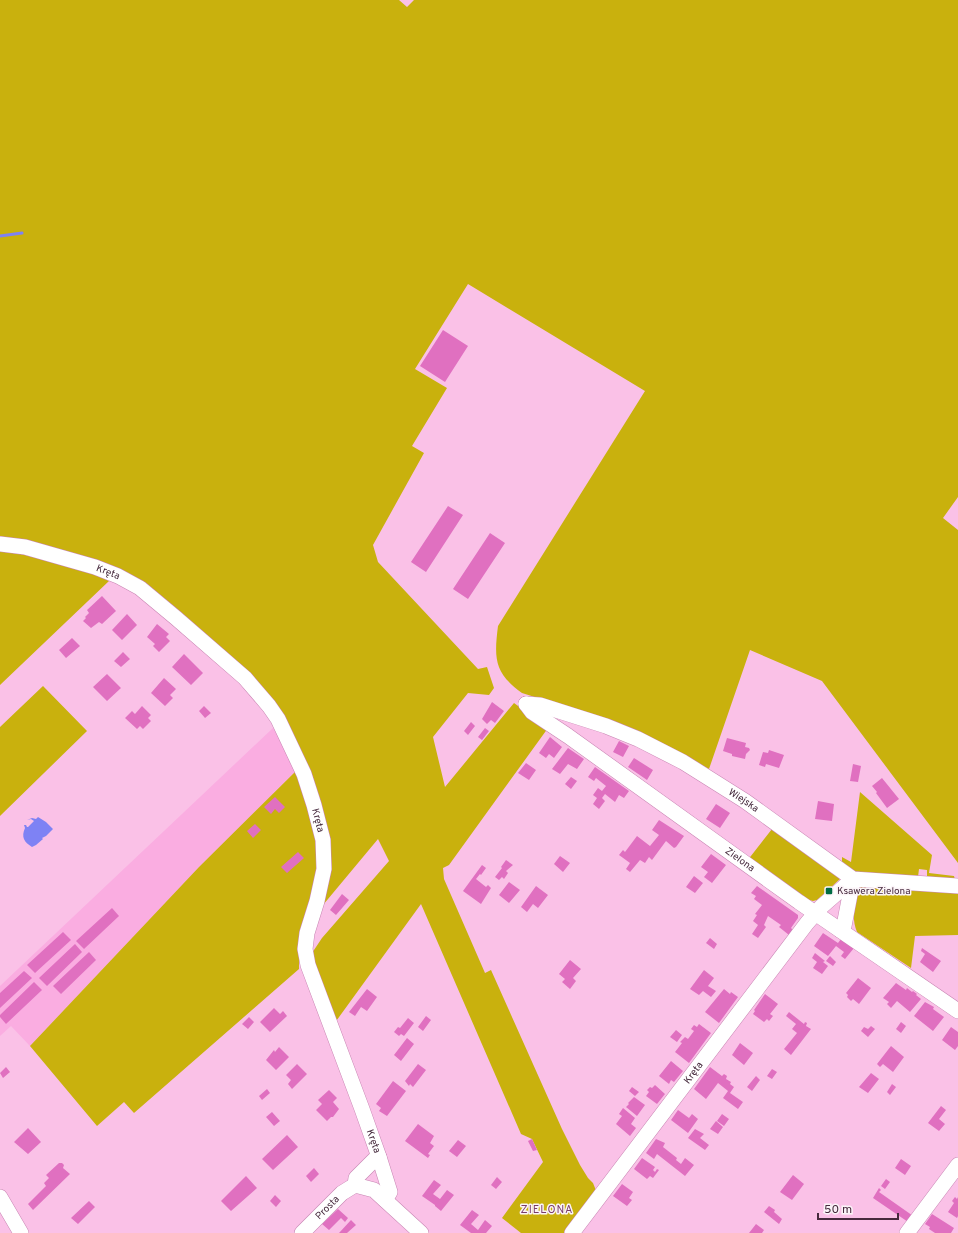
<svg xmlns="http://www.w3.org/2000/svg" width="958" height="1233" font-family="Overpass,sans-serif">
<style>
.built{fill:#faade1}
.green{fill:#c9b10d}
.water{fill:#7e82f4}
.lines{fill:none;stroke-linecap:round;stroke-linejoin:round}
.stream{stroke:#7e82f4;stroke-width:3}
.building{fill:#e070c0}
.minor-casing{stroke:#c885b3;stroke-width:16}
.minor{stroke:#fff;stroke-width:15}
.poi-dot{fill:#006c44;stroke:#fbf4f8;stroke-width:1.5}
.labels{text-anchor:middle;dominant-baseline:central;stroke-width:3;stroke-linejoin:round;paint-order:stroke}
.street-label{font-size:10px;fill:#462a3d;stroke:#fbf4f8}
.poi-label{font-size:10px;fill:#462a3d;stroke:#fbf4f8;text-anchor:start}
.neighbourhood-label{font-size:11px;letter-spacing:1px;fill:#7a3d68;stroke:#fbf4f8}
</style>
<rect width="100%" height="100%" fill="#fac1e7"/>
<path class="built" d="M273,728L297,770L199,867L30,1046L11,1026L0,1036V986Z"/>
<path class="green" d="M0,0H399L407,7L414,0H958V497L943,518L958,530V863L822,681L750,650L709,769L620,724L522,693C494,673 494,658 498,626L645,391L468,284L415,369L447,388L412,446L424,453L373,545L378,562L478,669L487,667L494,688L489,695L468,693L433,737L445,787L514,703L548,728L449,865L443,868L444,879L485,973L491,970L562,1129L580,1165L588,1178L593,1183L597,1193L565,1233H521L502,1218L543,1162L532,1139L521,1134L421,904L334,1024L312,953L322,938L389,861L378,839L318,911L327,879L283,718L140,581L0,539Z
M0,549L84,569L109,581L0,685Z
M43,686L87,731L0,816V727Z
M297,770L321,856L299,945V969L134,1113L124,1102L97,1126L30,1046L199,867Z
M860,792L932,855L929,873L954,876L955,880L927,878V870L919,869L918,877L854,872L842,863V857L851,862Z
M772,829L840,878V879L817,900L813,901L806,899L747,861Z
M864,885L958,892V935L915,936L911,968L857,932C851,918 855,905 857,890Z"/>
<path class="water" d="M38,817L46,822L53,829L46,836L42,838L43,839L36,845L32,847C24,842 21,837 25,828L24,825H26L27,827H28L34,821L31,819L27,820L32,818L36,819Z"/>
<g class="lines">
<path class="stream" d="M0,236L22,233"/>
</g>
<path class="building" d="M443,330L468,346L445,382L420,366Z
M448,506L463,515L426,572L411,562Z
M490,533L505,543L468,599L453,589Z
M102,596L116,611L102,624L99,622L91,628L83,621L86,618L85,617L89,613L87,610Z
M127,614L137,625L122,640L112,630Z
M157,624L169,634L166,637L170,641L159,652L153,646L155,644L147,637Z
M72,638L80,646L66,658L59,650Z
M123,652L130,659L121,667L114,661Z
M184,654L203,673L191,685L172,667Z
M107,674L121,688L107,701L93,687Z
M164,678L176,689L170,695L173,698L165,706L151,693Z
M492,702L504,711L495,723L491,720L487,724L482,719Z
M142,706L151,715L148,718L151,721L143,729L140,726L137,729L125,718L132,711L135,714Z
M204,706L211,713L205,718L199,711Z
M471,722L475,726L468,735L464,731Z
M485,728L489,731L482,740L478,737Z
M550,737L562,747L554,758L549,754L546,758L539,753Z
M727,738L746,743L745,747L749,748L750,750L746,754L745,759L732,756V754L723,751Z
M619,741L629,746L623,757L613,752Z
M568,748L584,759L577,769L568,764L560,774L552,769Z
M769,750L784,755L779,768L766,764L765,767L759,765L763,752L768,753Z
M634,758L653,770L647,780L628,767Z
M526,763L536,770L529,780L518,773Z
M853,764L861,766L858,782L850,781Z
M595,767L629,791L624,798L619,795L615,802L605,794L602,798L605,801L599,809L593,804L597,798L593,795L598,788L602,791L606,786L596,778L594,781L588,777Z
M571,777L577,781L571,789L565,784Z
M882,778L899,799L887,808L876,793L877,792L872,786Z
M275,797L285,807L279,813L275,809L271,814L264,807Z
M818,801L834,804L832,821L815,819Z
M716,804L730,813L720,828L706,819Z
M659,820L684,836L676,847L674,848L666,841L652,860L649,857L645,863L640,860L630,872L626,869L630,863L619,855L623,850L625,852L637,836L650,846L659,835L652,830Z
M255,824L261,830L253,838L247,831Z
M298,852L304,858L287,873L281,867Z
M711,854L726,865L712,883L704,877L708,872L701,867Z
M560,856L570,863L563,872L554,864Z
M506,860L513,865L506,871L508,873L504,879L502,877L499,880L495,877L502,868L501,867Z
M482,865L486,868L481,875L480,874L476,879L486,887L488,885L491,888L481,904L463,891Z
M694,876L703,883L695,893L686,887Z
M509,882L520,890L509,903L499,895Z
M536,886L548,895L538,908L533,904L527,912L521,907Z
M757,886L798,915V918L791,928L793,930L789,935L779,927L781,925L768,916L764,925L766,927L758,938L752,934L758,925L753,921L757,915L755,914L762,905L754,899L756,896L751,893Z
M342,894L349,900L336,915L330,910Z
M112,908L119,916L84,949L76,941Z
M63,932L71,940L35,973L27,965Z
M823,933L838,943L841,939L854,948L845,959L841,956L844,952L836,946L828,956L814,946Z
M710,938L717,944L714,949L706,943Z
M75,944L82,952L47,986L39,978Z
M922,948L941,961L933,972L920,962L925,954L921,951Z
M89,952L96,960L61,994L53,986Z
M815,953L825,961L823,962L828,966L822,974L813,968L817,962L812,958Z
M830,956L836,962L833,966L826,961Z
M570,960L581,969L573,978L576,981L570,989L562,982L565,979L559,974Z
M704,970L714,978L708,986L716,991L711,997L703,991L699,995L690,989Z
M24,971L32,978L0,1008V993Z
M858,978L871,988L859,1004L853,999L851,1001L847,997L848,995L846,993Z
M34,982L42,990L6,1024L0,1017V1015Z
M896,983L906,990L907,988L912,992L913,991L917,994L916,995L921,999L910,1012L897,1001L891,1008L887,1004L889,1002L883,998Z
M367,989L377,997L367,1011L361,1007L355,1016L349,1012Z
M724,989L730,994L731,992L738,997L719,1023L705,1012Z
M765,994L778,1004L770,1014L773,1016L769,1021L767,1019L764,1022L753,1014L755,1011L754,1010Z
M925,1002L934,1007L933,1009L944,1017L933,1031L914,1016Z
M274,1008L280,1014L283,1011L287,1016L270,1032L260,1022Z
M789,1012L804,1024L805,1022L807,1023L806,1026L811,1029L791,1055L784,1049L797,1033L792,1029L796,1024L786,1016Z
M426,1016L431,1020L423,1031L418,1027Z
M249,1017L254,1022L248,1029L242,1024Z
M408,1018L414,1023L404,1036L401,1034L399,1036L394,1032L398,1027L400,1028Z
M901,1022L906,1026L901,1033L896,1029Z
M699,1024L711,1033L689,1063L675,1052L682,1043L680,1042L685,1037L688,1039L694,1031L691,1029L694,1025L697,1027Z
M871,1026L875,1029L868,1037L861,1031L864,1027L868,1029Z
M951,1027L958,1032V1046L955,1050L942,1040Z
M676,1030L682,1035L677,1042L670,1037Z
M407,1038L414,1044L401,1061L394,1055Z
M740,1043L753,1053L744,1065L732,1055Z
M891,1046L904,1057L893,1072L883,1064L880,1067L877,1064Z
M279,1047L289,1057L276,1070L266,1060L274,1050L275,1052Z
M671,1061L683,1071L674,1082L671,1080L669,1084L659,1076Z
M297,1064L307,1074L292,1089L288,1084L291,1080L286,1075Z
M418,1064L426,1070L413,1087L410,1084L409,1086L405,1081Z
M6,1067L10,1072L3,1078L0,1073Z
M710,1067L722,1076L724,1074L727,1076L726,1079L731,1082L730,1084L734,1087L730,1093L743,1102L738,1109L723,1098L728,1091L718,1083L706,1099L694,1089Z
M772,1069L777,1072L772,1079L767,1076Z
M871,1073L879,1079L868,1093L859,1087Z
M756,1076L760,1080L752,1091L747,1087Z
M393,1081L406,1091L387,1116L379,1111L381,1108L376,1104Z
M892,1084L896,1087L890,1095L887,1092Z
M655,1085L665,1094L657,1104L646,1096L649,1092L647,1090L650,1087L652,1088Z
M632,1087L639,1092L635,1096L629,1091Z
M267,1089L270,1093L262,1100L259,1096Z
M329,1090L337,1098L333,1102L339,1109L333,1117H331L327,1121L316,1110L322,1104L318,1100Z
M634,1097L645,1105L637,1116L626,1107L629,1104L628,1103Z
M941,1106L946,1110L939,1119L945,1124L939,1131L928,1123Z
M623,1108L635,1118L631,1124L636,1128L630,1136L616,1124L622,1116L619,1114Z
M678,1110L689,1118L692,1114L698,1119L688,1133L671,1120Z
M272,1112L280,1121L274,1126L266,1117Z
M722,1114L729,1119L724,1126L717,1121Z
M716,1121L723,1127L718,1134L710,1129Z
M418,1124L434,1136L430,1143L434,1146L428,1154L430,1155L428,1158L405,1141Z
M28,1128L41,1142L28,1154L14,1142Z
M695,1129L704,1134L700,1138L709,1145L705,1150L688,1138Z
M287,1135L298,1147L273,1170L262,1159Z
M532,1139L537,1150L533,1151L528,1141Z
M656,1139L665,1143L663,1147L677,1158L676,1160L681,1164L685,1158L694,1165L685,1176L657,1154L654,1159L646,1153Z
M458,1140L466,1146L457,1157L449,1151Z
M642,1158L655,1167L653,1170L655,1172L657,1169L659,1170L653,1178L650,1176L647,1179L634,1169Z
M901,1159L911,1166L905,1175L895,1168Z
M59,1163H62L64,1165L63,1168L70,1174L33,1210L28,1204L46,1186L44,1183L49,1178L46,1175Z
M314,1168L319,1174L311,1182L306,1176Z
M793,1175L804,1184L792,1200L780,1192Z
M246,1176L257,1188L231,1211L221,1201Z
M497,1177L502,1182L496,1189L491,1185Z
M886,1179L890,1182L885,1189L881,1186Z
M434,1180L441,1185L433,1194L440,1199L447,1190L454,1195L441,1211L435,1206V1205L422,1196Z
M622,1184L633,1192L629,1198L632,1200L627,1206L613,1196Z
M879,1188L881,1190L879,1192L916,1218L911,1224L873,1198Z
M275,1195L281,1201L276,1207L270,1201Z
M955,1197L957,1199L958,1197V1216L957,1218L948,1212L954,1203L952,1201Z
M89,1201L95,1207L78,1224L71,1218Z
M769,1206L775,1210L774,1212L782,1219L779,1224L764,1212Z
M338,1209L348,1218L345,1222L341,1218L329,1230L322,1224Z
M472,1210L479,1215L471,1224L478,1230L485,1220L492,1226L486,1233H471L460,1225Z
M932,1214L954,1228L951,1233H935L929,1229L930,1227L925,1224Z
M351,1220L356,1225L347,1233H339Z
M756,1224L764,1230L762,1233H749Z"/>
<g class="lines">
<g class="minor-casing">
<g id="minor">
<path id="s1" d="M0,544L25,547L95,567L118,576L140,588L176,618L245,678L269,706L278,719L304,774L314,805L323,840L324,869L317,901L307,933L305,949L308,965L362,1109L379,1157L390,1192L385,1200"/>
<path id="s2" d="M526,704L532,712L568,736L799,902L958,1011"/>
<path id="s3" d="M526,704L540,705L606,726L638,739L683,762L745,801L853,879L958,886"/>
<path d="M840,930L844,926L853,879"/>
<path d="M355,1185L356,1178L375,1159L379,1157"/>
<path d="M0,1197L21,1233"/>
<path id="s4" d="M302,1233L342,1193L355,1185L374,1190L421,1233"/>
<path id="s5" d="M572,1233L807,923L821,907L853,879"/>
<path d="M907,1233L958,1165"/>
</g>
</g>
<use href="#minor" class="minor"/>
</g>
<rect class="poi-dot" x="825" y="887" width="8" height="8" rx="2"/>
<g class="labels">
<g class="street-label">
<text stroke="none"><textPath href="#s1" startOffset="112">Kręta</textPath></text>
<text stroke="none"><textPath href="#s3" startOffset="240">Wiejska</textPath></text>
<text stroke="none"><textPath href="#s1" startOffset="448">Kręta</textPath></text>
<text stroke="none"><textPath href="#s2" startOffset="265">Zielona</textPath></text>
<text stroke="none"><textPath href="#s5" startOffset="201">Kręta</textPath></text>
<text stroke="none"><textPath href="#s1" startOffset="784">Kręta</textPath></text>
<text stroke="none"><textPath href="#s4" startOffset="36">Prosta</textPath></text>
</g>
<g class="poi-label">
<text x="837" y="891">Ksawera Zielona</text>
</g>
<g class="neighbourhood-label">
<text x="547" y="1210">ZIELONA</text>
</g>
</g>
<path d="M818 1213v6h80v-6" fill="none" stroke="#462a3d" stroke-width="2"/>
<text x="824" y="1213" font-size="12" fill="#462a3d" stroke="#fbf4f8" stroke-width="3" paint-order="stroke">50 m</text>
</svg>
